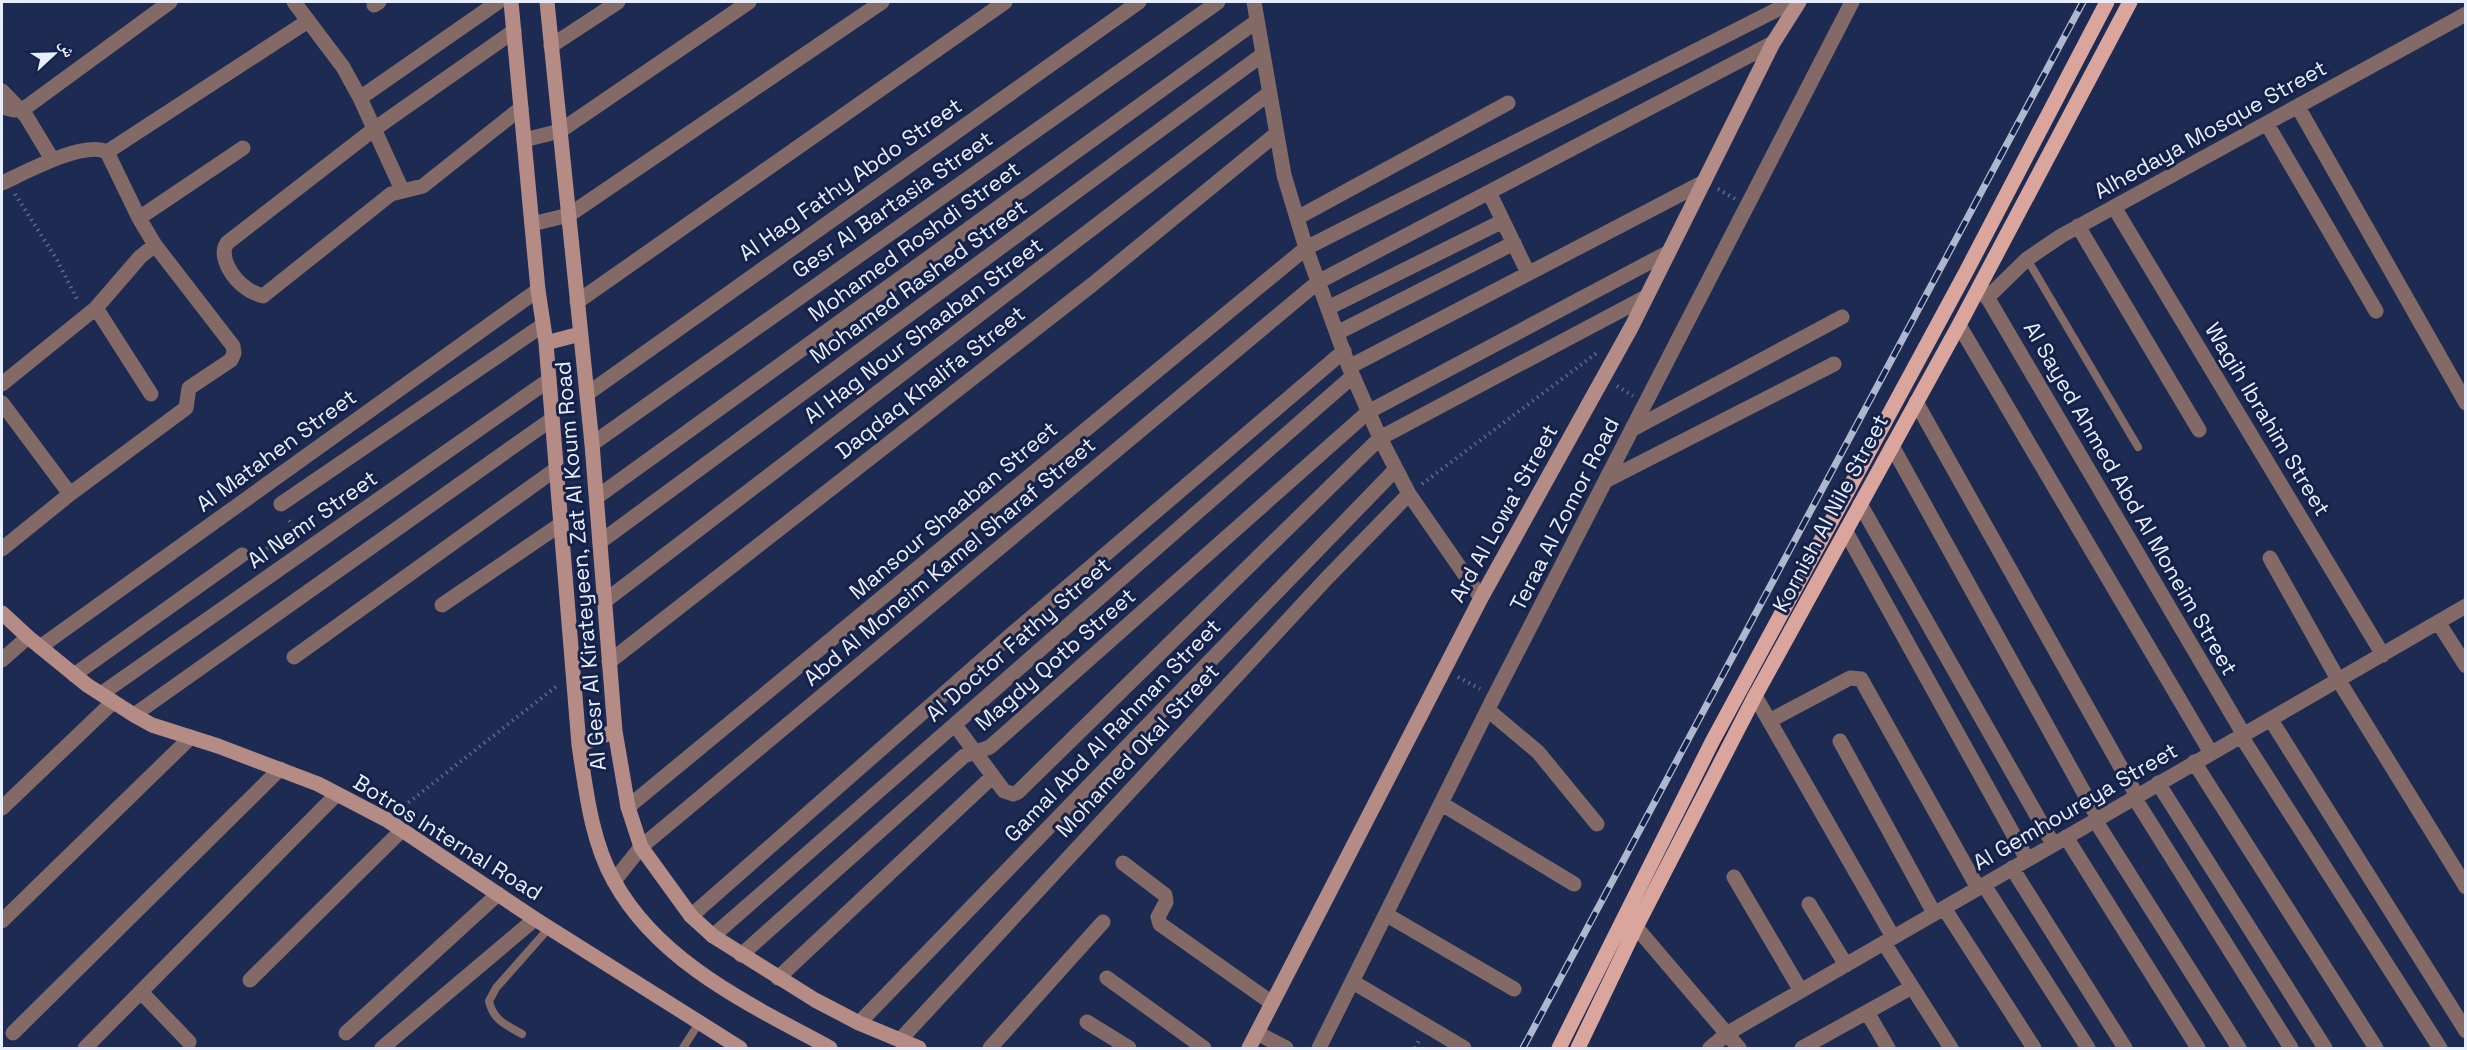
<svg xmlns="http://www.w3.org/2000/svg" width="2467" height="1050" font-family="'Space Grotesk','Noto Naskh Arabic',sans-serif">
<style>
.lines{fill:none;stroke-linecap:round;stroke-linejoin:round}
.path{stroke:#606c8c;stroke-width:4;stroke-dasharray:1.5 4.5;stroke-linecap:butt}
.lane{stroke:#846a66;stroke-width:8}
.street{stroke:#846a66;stroke-width:15}
.secondary{stroke:#b58b85;stroke-width:15}
.primary{stroke:#daa59d;stroke-width:15}
.rail-casing{stroke:#aeb7ce;stroke-width:7}
.rail{stroke:#142148;stroke-width:4.5;stroke-dasharray:14;stroke-linecap:butt}
.labels{text-anchor:middle;dominant-baseline:central;stroke-width:6;stroke-linejoin:round;paint-order:stroke}
.street-label{font-size:22px;fill:#e7eefe;stroke:#142148}
</style>
<rect width="100%" height="100%" fill="#1d2b53"/>
<g class="lines">
<path class="path" d="M1718,189L1735,199
M15,194L57,260L78,301
M1617,386L1633,396
M1422,484L1598,352
M257,556L294,528L287,517
M1458,677L1480,689
M399,810L558,685
M1415,1048L1420,1039"/>
<path class="lane" d="M2027,259L2138,447
M522,1034C506,1025 493,1020 489,1001L496,988L549,928
M683,1048L699,1023"/>
<path class="street" d="M294,2L343,67L360,98L402,190
M1254,2L1284,175L1306,248L1349,367L1380,438L1409,494L1481,598
M374,5L379,2
M514,31L373,130L227,243C218,257 233,279 246,288C251,292 257,294 263,296L391,194L423,186L521,108
M551,46L618,2
M2,91L26,116L52,159
M360,98L498,2
M2,107L14,110L25,108L170,2
M2298,107L2466,403
M2267,124L2376,311
M524,140L560,131L749,2
M107,152L308,21
M2,183C24,173 84,140 107,152
M1489,192L1528,273
M2114,207L2383,655
M139,218L243,148
M1297,218L1508,103
M532,224L569,215L882,2
M2078,226L2199,430
M1983,290L2244,735
M1987,298L2027,259L2061,236L2466,14
M577,302L1005,2
M96,308L151,394
M1328,308L1503,221
M1959,325L2211,753
M1337,333L1514,243
M1349,367L1704,182
M2,384L96,308L140,257L155,245
M587,394L1139,2
M1916,402L2137,796
M2,403L70,494
M1633,429L1842,317
M592,444L1218,2
M1892,446L2098,818
M1607,480L1834,364
M597,497L1257,21
M281,504L543,325
M1860,504L2053,844
M1846,532L2027,859
M600,542L1262,55
M2,549L70,494L186,408L189,388L231,360L234,353L233,346L155,245L139,218L107,152
M2270,558L2339,681L2466,887
M605,601L1268,94
M442,605L561,524
M2438,622L2466,666
M40,647L538,290
M294,657L556,469
M2,660L28,637
M609,662L1093,284L1276,134
M74,675L242,555
M101,694L549,380
M1755,696L1893,937
M1488,710L1538,752L1597,824
M134,715L552,419
M2271,720L2466,1031
M1769,721L1850,678L1861,679L1978,888
M955,725L1004,791L1013,794L1018,792L1380,438L1646,297
M2241,736L2440,1048
M1840,741L1934,913
M2194,762L2376,1048
M2158,783L2325,1048
M2134,797L2291,1048
M1442,804L1574,884
M628,807L1306,248L1792,2
M2,808L113,702
M2095,820L2239,1048
M2066,837L2198,1048
M1123,863L1165,895L1166,902L1158,917L1160,924L1272,1003
M2012,868L2125,1048
M1734,877L1801,991
M614,881L641,847L1318,282L1773,43
M1984,885L2088,1048
M1809,904L1846,965
M1944,908L2034,1048
M1387,915L1514,989
M691,916L1012,634L1344,351
M2,921L190,738
M1636,927L1739,1048
M713,936L1353,376
M1884,943L1951,1048
M741,955L964,756L990,747L1368,412L1667,253
M778,978L993,776
M1107,978L1204,1048
M250,980L402,830
M1353,982L1464,1048
M141,992L189,1042
M1867,1012L1888,1048
M1087,1022L1129,1048
M859,1023L1396,469
M13,1033L280,769
M346,1033L498,894
M1257,1033L1286,1048
M900,1040L1327,578L1409,494
M85,1048L337,794
M382,1048L535,919
M990,1048L1103,922
M1319,1048L1494,697L1852,2
M1710,1048L1728,1033L2466,606
M1802,1048L1912,987"/>
<path class="secondary" d="M511,2L538,290L546,343L579,745C586,790 591,840 614,881C659,963 751,1005 830,1048
M547,2L592,444L615,731L628,807L641,847L691,916L713,936L815,1000L859,1023L919,1048
M546,343L580,334
M2,613L28,637L87,685L134,715L152,725L218,746L318,784L387,820L535,919L740,1048
M579,745L615,731
M1249,1048L1481,598L1632,326L1773,43L1799,2"/>
<path class="primary" d="M1559,1048L1712,742L1966,272L2107,2
M1578,1048L1636,927L1755,696L1959,325L2130,2"/>
<g class="rail-casing">
<path id="rail" d="M1523,1048L2083,2"/>
</g>
<use href="#rail" class="rail"/>
</g>
<g class="labels">
<g class="street-label">
<text transform="translate(2210 129) rotate(-29)">Alhedaya Mosque Street</text>
<text transform="translate(850 179) rotate(-35)">Al Hag Fathy Abdo Street</text>
<text transform="translate(892 204) rotate(-35)">Gesr Al Bartasia Street</text>
<text transform="translate(914 241) rotate(-36)">Mohamed Roshdi Street</text>
<text transform="translate(918 281) rotate(-36)">Mohamed Rashed Street</text>
<text transform="translate(923 330) rotate(-37)">Al Hag Nour Shaaban Street</text>
<text transform="translate(930 382) rotate(-38)">Daqdaq Khalifa Street</text>
<text transform="translate(2268 419) rotate(59)">Wagih Ibrahim Street</text>
<text transform="translate(276 450) rotate(-36)">Al Matahen Street</text>
<text transform="translate(2131 498) rotate(60)">Al Sayed Ahmed Abd Al Moneim Street</text>
<text transform="translate(953 510) rotate(-40)">Mansour Shaaban Street</text>
<text transform="translate(1503 513) rotate(-61)">Ard Al Lowa' Street</text>
<text transform="translate(1830 513) rotate(-62)">Kornish Al Nile Street</text>
<text transform="translate(1564 514) rotate(-63)">Teraa Al Zomor Road</text>
<text transform="translate(312 519) rotate(-35)">Al Nemr Street</text>
<text transform="translate(949 561) rotate(-40)">Abd Al Moneim Kamel Sharaf Street</text>
<text transform="translate(580 566) rotate(-95)">Al Gesr Al Kirateyeen, Zat Al Koum Road</text>
<text transform="translate(1018 639) rotate(-41)">Al Doctor Fathy Street</text>
<text transform="translate(1055 659) rotate(-41)">Magdy Qotb Street</text>
<text transform="translate(1112 730) rotate(-46)">Gamal Abd Al Rahman Street</text>
<text transform="translate(1137 750) rotate(-47)">Mohamed Okal Street</text>
<text transform="translate(2075 806) rotate(-30)">Al Gemhoureya Street</text>
<text transform="translate(448 837) rotate(32)">Botros Internal Road</text>
</g>
</g>
<rect width="2467" height="1050" fill="none" stroke="#e7eefe" stroke-width="6"/>
<g transform="translate(54 54) rotate(68)" stroke="#142148" stroke-width="4.5" paint-order="stroke">
<path d="M0-4.5L10 22L0 15L-10 22Z" fill="#e7eefe"/>
<text y="-9" font-size="16" font-weight="bold" text-anchor="middle" fill="#e7eefe">ش</text>
</g>
</svg>
